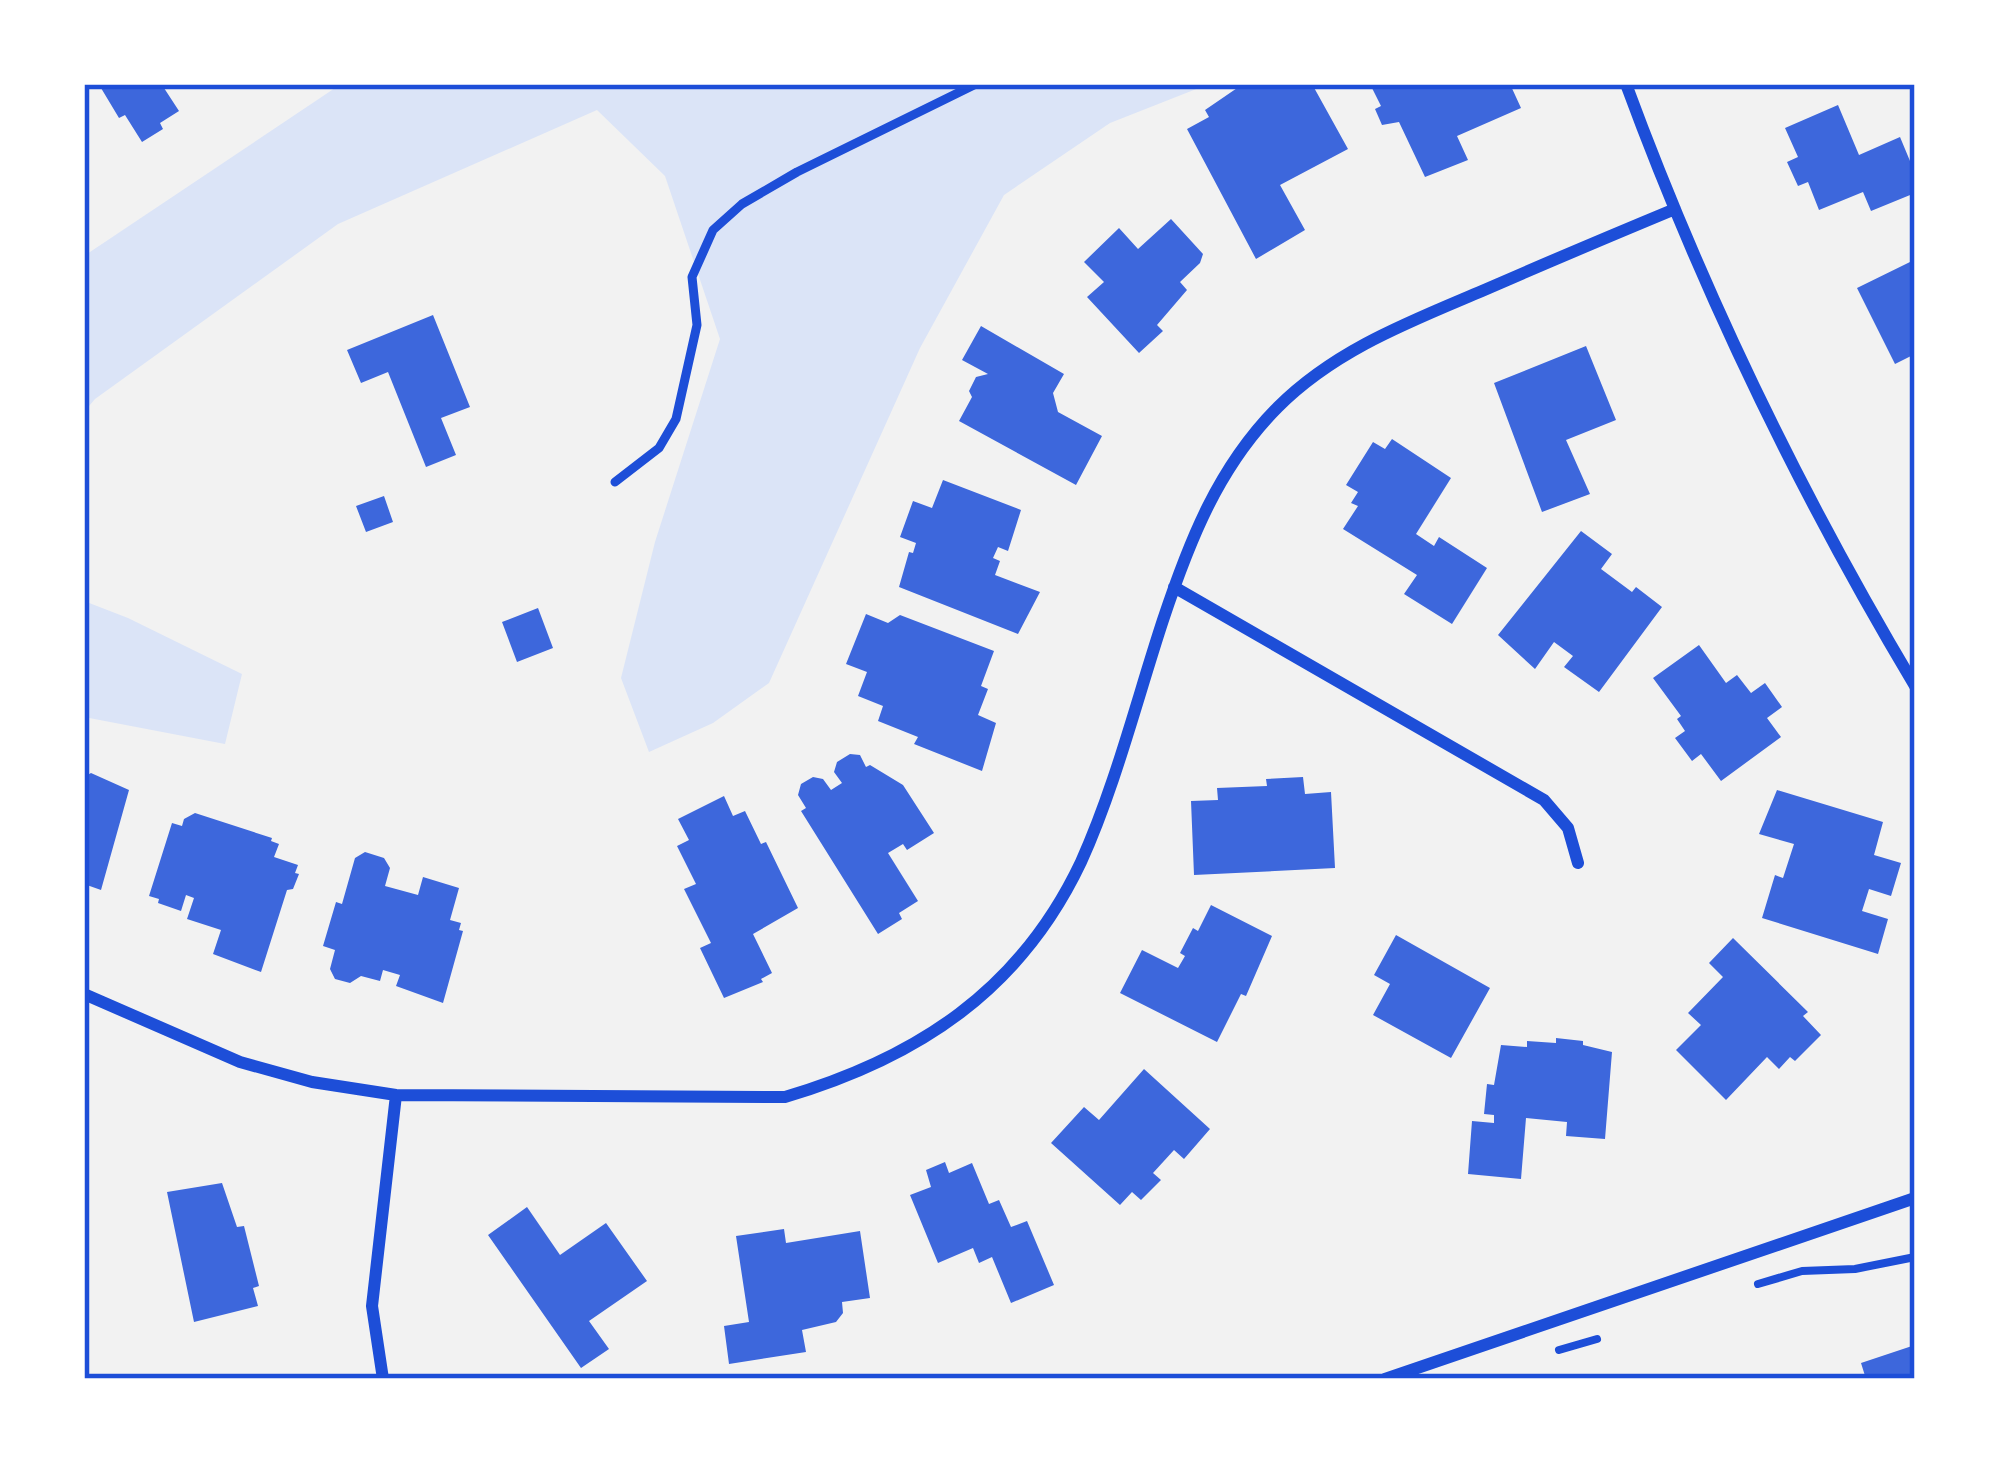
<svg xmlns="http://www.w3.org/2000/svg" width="1999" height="1463" font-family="'Nunito Sans',sans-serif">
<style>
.green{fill:#dbe4f7}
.building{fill:#3d67dc}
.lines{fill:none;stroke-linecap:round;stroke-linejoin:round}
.path{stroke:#1d4ed8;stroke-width:8}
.service{stroke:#1d4ed8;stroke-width:9}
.minor{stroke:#1d4ed8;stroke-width:12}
.neatline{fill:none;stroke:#1d4ed8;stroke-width:4.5}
</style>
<rect width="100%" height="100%" fill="#f2f2f2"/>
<path class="green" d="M341,84H1209L1110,123L1004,195L920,348L769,683L713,723L649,752L621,678L655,542L720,339L665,176L597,110L338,224L95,399L84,412V256Z
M84,601L128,618L242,674L225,744L84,717Z"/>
<path class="building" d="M108,84H170L164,88L179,111L160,123L163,129L142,142L125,115L119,118L101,88Z
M1243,84H1312L1348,149L1280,185L1305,230L1256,259L1187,129L1209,117L1205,110Z
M1370,84H1510L1521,108L1457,136L1468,160L1425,177L1399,122L1382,125L1375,109L1381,106Z
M1838,105L1859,155L1900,137L1915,173V193L1871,211L1863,192L1819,210L1808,182L1798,186L1787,162L1798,157L1785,128Z
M1171,219L1203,254L1200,263L1180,282L1187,290L1157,325L1163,331L1139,353L1087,297L1104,282L1084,262L1119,228L1138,249Z
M1910,262L1915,273V354L1895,364L1857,288Z
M433,315L470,407L441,418L456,455L426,467L388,372L361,383L347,350Z
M981,326L1064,374L1053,393L1058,412L1102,436L1076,485L959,421L972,397L969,391L976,377L988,374L962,360Z
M1586,346L1616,420L1566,440L1590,494L1542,512L1494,383Z
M1392,439L1451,478L1416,534L1434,546L1439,537L1487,568L1452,624L1404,594L1417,575L1343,529L1358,506L1351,503L1358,492L1346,485L1373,442L1385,449Z
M943,480L1021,510L1008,551L998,547L993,558L1000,561L995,575L1040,592L1018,634L899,587L909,552L913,553L916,543L900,537L913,501L932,508Z
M384,496L393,522L366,532L356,506Z
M1581,531L1612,554L1601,569L1632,592L1636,587L1662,607L1599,692L1564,667L1573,656L1554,642L1535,669L1498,635Z
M538,608L553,648L517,662L502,622Z
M866,614L888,623L900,615L994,651L981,686L988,689L978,715L996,723L982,771L914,744L918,737L878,721L883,706L858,696L867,672L846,664Z
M1699,645L1726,683L1737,675L1751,693L1765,683L1782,707L1767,718L1781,737L1721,781L1701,754L1692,761L1675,738L1685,731L1677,719L1681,716L1653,678Z
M850,754L860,755L866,767L870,765L903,785L934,833L907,850L903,844L888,853L918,901L899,913L902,919L878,934L801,811L806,808L798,795L801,784L813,777L823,779L831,790L842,783L834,772L837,762Z
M91,773L129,790L101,890L84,884V777Z
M1303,777L1305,794L1331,792L1335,868L1194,875L1191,801L1218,800L1217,788L1267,786L1266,779Z
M1777,790L1883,822L1874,855L1901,863L1891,896L1869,889L1862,911L1888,919L1878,954L1762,918L1775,875L1783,878L1794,844L1759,834Z
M724,796L733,816L745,811L761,844L766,842L798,908L753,934L772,973L761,979L763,982L724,998L700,948L711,943L684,889L696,884L677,846L689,840L678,819Z
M195,813L272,838L271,841L279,844L274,857L298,865L295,873L299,874L293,889L287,890L261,972L213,954L221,930L187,919L194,898L186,895L181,911L158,903L159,899L149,896L172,823L182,826L184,819Z
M365,852L384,858L390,868L385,886L418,895L423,877L459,888L450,920L461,923L459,930L463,931L443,1003L396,986L400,975L383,970L380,981L361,976L350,983L335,979L330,969L335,950L323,946L336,902L342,904L355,858Z
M1211,905L1272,936L1246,996L1241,994L1217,1042L1120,993L1142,950L1178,968L1185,956L1180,953L1193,928L1198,931Z
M1396,935L1490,988L1451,1058L1373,1015L1390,984L1374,975Z
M1733,938L1808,1012L1803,1016L1821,1035L1795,1061L1790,1057L1779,1069L1767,1057L1726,1100L1676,1050L1701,1025L1688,1013L1723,977L1709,963Z
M1556,1038L1583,1041V1045L1612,1052L1605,1139L1566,1136L1567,1122L1526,1118L1521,1179L1468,1174L1472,1121L1494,1123V1115L1484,1114L1487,1084L1494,1085L1501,1045L1527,1047V1041L1556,1043Z
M1144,1069L1210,1129L1184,1159L1174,1150L1153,1173L1161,1180L1141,1200L1132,1192L1120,1205L1051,1143L1084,1107L1099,1120Z
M945,1162L949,1173L972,1163L989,1204L999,1200L1011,1227L1027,1221L1054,1285L1011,1303L992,1257L979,1263L973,1248L938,1263L910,1195L931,1187L926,1170Z
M222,1183L237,1227L244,1226L259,1286L253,1288L258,1306L194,1322L167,1192Z
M527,1207L560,1255L606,1223L647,1281L589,1321L609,1349L581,1368L488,1235Z
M784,1229L786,1243L860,1231L870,1298L842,1302L843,1313L836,1322L802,1330L806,1352L729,1364L724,1326L749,1322L736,1236Z
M1915,1345V1379H1866L1861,1363Z"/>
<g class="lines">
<path class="path" d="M1758,1284L1802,1271L1855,1269L1915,1257
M1559,1350L1597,1339"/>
<path class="service" d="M615,482L659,448L676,419L697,325L692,277L713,230L742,204L797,172L976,84"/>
<path class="minor" d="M1626,84C1703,293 1801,495 1915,686
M1174,587L1544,800L1568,828L1578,863
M84,994L240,1062L312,1082L396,1095L785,1097C917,1058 1020,991 1081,862C1115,787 1137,699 1163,620C1189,542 1218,467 1278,407C1335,350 1409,322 1482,291C1546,263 1610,236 1675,209
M383,1379L372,1306L396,1095
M1385,1379L1915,1198"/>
</g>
<rect width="1999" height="1463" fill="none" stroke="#ffffff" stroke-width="174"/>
<rect x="87" y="87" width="1825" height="1289" class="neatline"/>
</svg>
